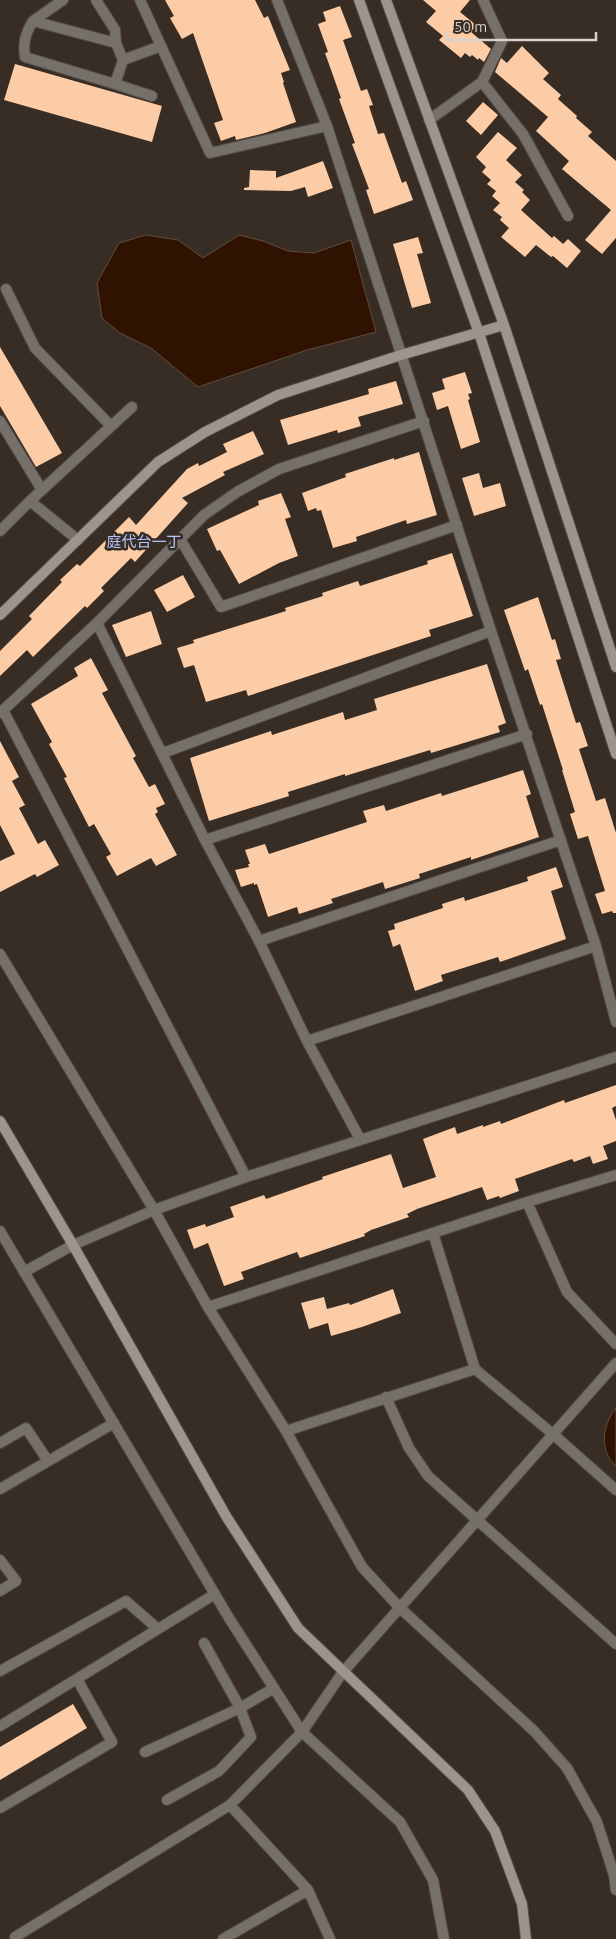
<svg xmlns="http://www.w3.org/2000/svg" width="616" height="1939" font-family="Ubuntu,'Noto Sans JP',sans-serif">
<style>
.water{fill:#2f1300;stroke:#624c3d}
.building{fill:#fccca6}
.lines{fill:none;stroke-linecap:round;stroke-linejoin:round}
.lane-casing{stroke:#554a42;stroke-width:12}
.street-casing{stroke:#554a42;stroke-width:12}
.secondary-casing{stroke:#554a42;stroke-width:12}
.lane{stroke:#76706b;stroke-width:10}
.street{stroke:#76706b;stroke-width:10}
.secondary{stroke:#9d948c;stroke-width:10}
.labels{text-anchor:middle;dominant-baseline:central;stroke-width:5;stroke-linejoin:round;paint-order:stroke}
.neighbourhood-label{font-size:15px;fill:#b4c7fd;stroke:#382d24}
</style>
<rect width="100%" height="100%" fill="#382d24"/>
<path class="water" d="M146,235L178,240L203,258L239,235L263,241L288,251L314,253L351,240L376,332L307,350L198,387L151,348L120,333L102,318L97,283L119,243Z
M616,1408V1466C599,1451 602,1425 616,1408Z"/>
<path class="building" d="M165,0H255L264,18L268,16L290,70L281,73L284,82L283,83L296,122L265,133L236,140L235,136L221,141L214,123L223,120L193,33L182,39L170,18L174,16Z
M423,0H470L460,12L476,25L471,32L491,49L484,62L479,58L478,60L472,55L470,57L465,53L461,58L439,40L443,36L426,22L436,11Z
M340,6L352,37L343,40L361,91L367,89L373,105L369,106L378,134L384,133L402,183L406,181L413,200L374,214L366,190L369,189L352,144L355,143L339,99L341,98L325,53L328,52L318,24L326,21L323,12Z
M522,46L549,73L543,79L561,95L558,99L577,116L576,118L592,132L588,136L616,161V238L602,254L585,240L611,210L562,169L569,161L536,131L548,117L495,72L501,58L507,63Z
M15,64L162,106L152,142L4,100Z
M483,102L498,115L481,135L466,121Z
M498,132L517,148L506,160L522,175L515,182L524,190L522,192L530,200L521,210L552,238L554,236L563,244L568,239L581,251L567,268L553,256L551,257L536,245L525,257L501,237L509,228L500,220L502,217L493,210L500,203L492,196L496,191L487,184L491,180L482,172L486,167L476,157Z
M323,161L333,188L308,197L305,187L291,191L244,190V188L249,187L250,170L276,171V178Z
M418,237L423,253L417,254L431,303L412,308L393,244Z
M0,347L62,453L36,467L0,406Z
M465,372L472,393L468,394L470,399L468,400L480,442L461,449L448,406L437,410L432,393L445,389L442,379Z
M396,381L403,404L358,417L361,426L338,433L337,430L288,445L280,420L369,394L368,389Z
M253,431L264,454L223,472L225,475L182,498L188,503L135,562L131,558L101,588L104,591L87,608L85,606L33,657L27,650L0,676V651L32,619L29,616L62,582L60,580L77,564L80,566L129,517L136,525L187,469L198,463L199,466L227,452L223,444Z
M419,452L437,515L407,524L406,520L356,537L357,541L333,548L321,510L317,511L316,508L308,511L302,493L346,477L345,474L394,458V460Z
M479,473L483,488L500,483L506,506L474,516L462,478Z
M281,493L291,517L285,519L298,556L279,563L239,584L220,550L217,551L207,529L259,505L258,501Z
M452,553L473,616L429,630L431,636L248,696L246,690L206,702L194,665L184,668L177,648L194,643L193,640L286,611L285,608L323,596L322,593L358,581L360,586L428,564L427,561Z
M183,575L195,597L167,612L154,590Z
M538,597L552,640L555,639L561,659L556,660L576,723L580,722L588,746L579,749L596,801L605,798L616,833V913H613L612,911L602,914L595,894L605,891L588,836L578,839L570,814L575,812L562,770H563L542,704L540,705L528,669L525,671L504,610Z
M151,611L162,644L126,657L112,625Z
M91,658L108,690L102,693L136,756L133,758L149,787L155,784L165,804L156,808L158,812L155,814L177,855L156,866L151,858L117,876L106,857L111,854L94,824L89,827L64,778L67,777L49,744L52,742L31,704L78,676L74,668Z
M487,664L506,723L498,726L500,732L431,753L430,750L345,776V774L288,792L289,796L209,821L190,758L271,731L272,735L343,712L345,720L377,710L374,699Z
M0,741L19,777L12,781L25,805L19,808L38,844L45,840L59,865L37,877L35,874L0,892V861L15,854L0,825Z
M523,770L531,794L526,796L539,837L471,860V857L419,874L420,878L385,889L383,882L331,899L333,903L299,914L297,907L268,917L257,884L254,885V883L241,887L235,870L249,867L248,864H250L245,850L265,844L269,854L367,822L363,811L384,805L386,811L441,793L442,796Z
M556,867L563,887L551,891L566,939L500,962L498,957L441,975L443,981L415,991L400,944L393,947L388,931L395,929L394,924L443,908L442,904L464,897L465,901L528,881L527,877Z
M616,1085V1106L612,1108L616,1120V1141L603,1146L608,1159L593,1164L590,1156L574,1162L572,1159L515,1179L519,1191L500,1198L499,1196L487,1200L482,1187L417,1209L407,1214L409,1217L371,1230L364,1234L365,1236L300,1258L297,1252L241,1272L244,1279L224,1286L208,1243L194,1249L187,1230L205,1224L206,1227L234,1217L230,1207L264,1195L266,1199L323,1179L322,1177L391,1154L403,1188L436,1177L423,1139L455,1127L457,1134L483,1125V1127L500,1121L501,1124L564,1100L565,1103Z
M393,1289L401,1313L362,1327L331,1336L328,1323L309,1329L301,1303L324,1297L327,1309L349,1303L350,1305Z
M73,1704L87,1728L0,1780V1747Z"/>
<g class="lines">
<g class="lane-casing">
<path id="lane" d="M96,0L115,30L116,43
M33,21L63,0
M123,60L116,43L33,21C25,34 23,43 25,57L115,84L123,60L161,46
M115,84L152,96
M6,289L35,348L111,426
M0,421L42,490
M30,501L78,540
M0,531L30,501L132,407
M205,840L259,941
M0,1231L229,1618L302,1732
M433,1233L475,1369
M24,1272L73,1245
M0,1443L26,1428L48,1461
M0,1489L114,1423
M0,1560L16,1581L0,1591
M0,1671L126,1601L158,1629
M0,1726L215,1594
M145,1752L240,1708L274,1688
M167,1800L219,1771L251,1737L240,1708L204,1643
M0,1808L112,1742L77,1679"/>
</g>
<g class="street-casing">
<path id="street" d="M140,0L210,153L327,126
M277,0L327,126L491,631L596,946L616,1022
M482,82L502,41L483,0
M429,120L482,82L523,134L568,216
M180,539L221,607L457,525
M97,623L205,840L527,734
M3,710L246,1177
M0,713L97,623L204,515L237,492L279,469L424,421
M163,753L491,631
M0,954L154,1210L208,1307L286,1431L362,1567L399,1607L534,1731L567,1768L597,1822L614,1875L616,1890
M307,1041L596,946
M360,1139L307,1041L259,941L561,840
M527,1202L567,1292L616,1344
M73,1245L154,1210L246,1177L616,1057
M208,1307L527,1202L616,1175
M386,1397L409,1448L428,1476L616,1644
M286,1431L475,1369L554,1435L616,1490
M302,1732L400,1822L433,1880L444,1939
M230,1805L308,1890L330,1939
M16,1939L15,1937L230,1805L302,1732L343,1672L616,1363
M223,1939L308,1890"/>
</g>
<g class="secondary-casing">
<path id="secondary" d="M359,0L479,333L616,754
M386,0L504,325L616,667
M0,615L158,462L205,432L278,395L401,355L504,325
M0,1121L73,1245L226,1516L298,1628L468,1790L495,1831L522,1904L526,1939"/>
</g>
<use href="#lane" class="lane"/>
<use href="#street" class="street"/>
<use href="#secondary" class="secondary"/>
</g>
<g class="labels">
<g class="neighbourhood-label">
<text x="144" y="541">庭代台一丁</text>
</g>
</g>
<path d="M446 32v8h150v-8" fill="none" stroke="#d8d0ca" stroke-width="2.5"/>
<text x="454" y="32" font-size="15" fill="#d8d0ca" stroke="#382d24" stroke-width="4" paint-order="stroke">50 m</text>
</svg>
